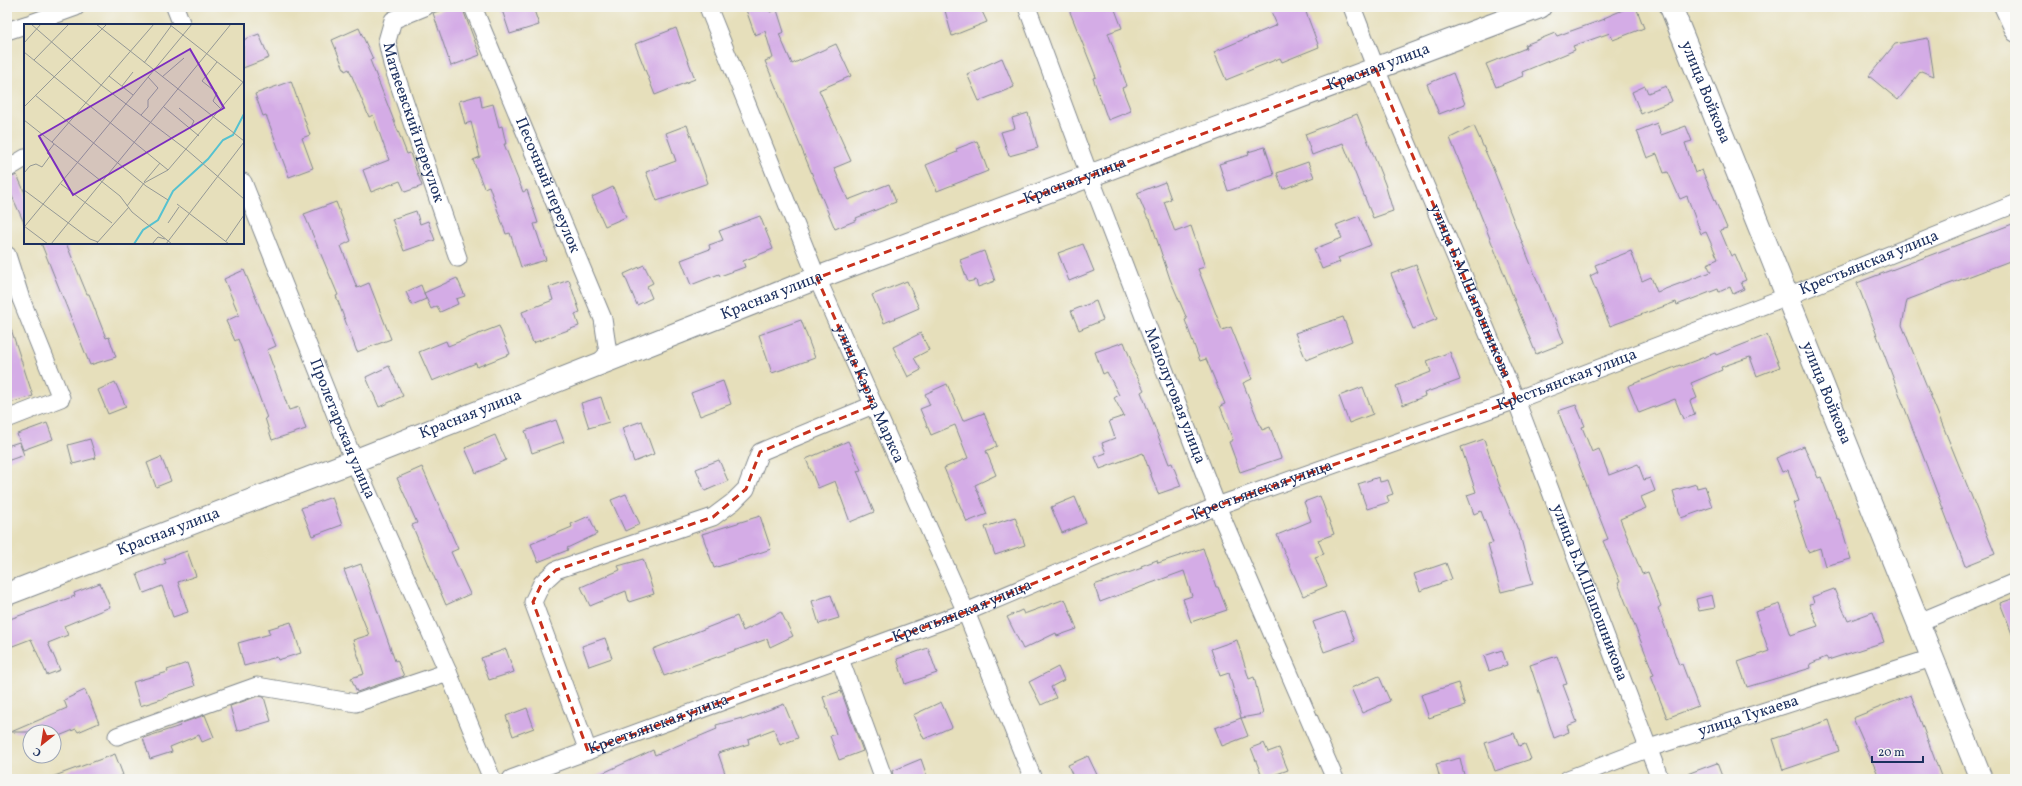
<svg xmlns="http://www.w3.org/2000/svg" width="2022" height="786" font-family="Vollkorn,serif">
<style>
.building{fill:#d4ace6}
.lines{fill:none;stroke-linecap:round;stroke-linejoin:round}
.street-casing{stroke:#80878c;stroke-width:19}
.secondary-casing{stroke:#80878c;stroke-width:24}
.street{stroke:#fff;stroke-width:17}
.secondary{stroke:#fff;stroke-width:22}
.marked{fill:none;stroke:#c8321e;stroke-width:3;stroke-dasharray:8 5;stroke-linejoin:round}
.labels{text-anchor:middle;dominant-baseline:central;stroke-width:3.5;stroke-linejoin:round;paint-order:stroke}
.street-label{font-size:16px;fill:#1b2f5e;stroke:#f6f6f2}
.inset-river{fill:none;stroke:#56c2d0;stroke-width:2}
.inset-road{fill:none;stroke:#959996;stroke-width:1}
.view{fill:#7b2cbf;fill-opacity:0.15;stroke:#7b2cbf;stroke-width:2}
.inset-edge{fill:none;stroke:#1b2f5e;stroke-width:2}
</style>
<rect width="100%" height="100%" fill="#f6f6f2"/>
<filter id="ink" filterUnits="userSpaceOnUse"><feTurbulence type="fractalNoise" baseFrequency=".025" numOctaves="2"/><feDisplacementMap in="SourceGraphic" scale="8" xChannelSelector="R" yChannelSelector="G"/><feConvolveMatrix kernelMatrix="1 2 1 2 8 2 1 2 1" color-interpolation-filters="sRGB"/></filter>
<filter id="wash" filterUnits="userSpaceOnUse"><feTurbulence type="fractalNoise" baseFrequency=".012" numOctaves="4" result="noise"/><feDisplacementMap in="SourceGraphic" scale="16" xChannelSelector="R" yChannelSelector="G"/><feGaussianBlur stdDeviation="0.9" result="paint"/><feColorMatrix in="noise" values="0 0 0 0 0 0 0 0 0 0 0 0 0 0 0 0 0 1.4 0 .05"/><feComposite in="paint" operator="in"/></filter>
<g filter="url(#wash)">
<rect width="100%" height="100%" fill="#e6dfbb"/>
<g id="blocks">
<path class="building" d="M449,7H462L480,55L451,66L433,13Z
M501,7H533L539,25L510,34Z
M745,7H768L770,12L777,10L784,32L779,34L792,64L836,44L851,76L819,90L851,161L834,168L848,200L889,184L896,202L856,218L857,220L835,229L765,61L773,58L765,31L755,35Z
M944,7H980L987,22L952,36Z
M1068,7H1114L1122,28L1108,33L1127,86L1122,88L1131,111L1108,120L1093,78L1096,77Z
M1269,7H1304L1319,47L1282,62L1280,58L1226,80L1214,52L1277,25Z
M1630,7H1636L1644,28L1613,40L1610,33L1573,46L1575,50L1522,72L1523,76L1496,87L1486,64L1526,48L1525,45L1555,33L1557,36L1568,32L1605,19L1604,18Z
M359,28L373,59L370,60L407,154L410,153L422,186L405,192L400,181L371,192L363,170L389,160L373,115L369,117L349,69L345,71L332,40Z
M676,28L695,79L655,95L635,44Z
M259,34L269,58L243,68V40Z
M1928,38L1934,76L1921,71L1898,100L1869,76L1895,44Z
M1002,58L1014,87L979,101L967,74Z
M1453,73L1465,104L1439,114L1427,84Z
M291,81L310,135L302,138L313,168L289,177L266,115L263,116L255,94Z
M1645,86L1648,93L1666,86L1672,101L1641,114L1632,92Z
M480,95L482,107L493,104L499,127L502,126L506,144H504L523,192L527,190L538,223L534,224L546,260L521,267L510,233L506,234L489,186L484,188L473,160L480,157L471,122L465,124L459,101Z
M1028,113L1038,148L1009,156L1001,132L1015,128L1012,118Z
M1357,114L1385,184L1393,211L1373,218L1343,143L1312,155L1305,134Z
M1657,123L1661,135L1686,126L1692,141L1685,143L1695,173L1702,170L1727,228L1720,230L1731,256L1735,254L1746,280L1741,282L1744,289L1733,294L1730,287L1719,292L1718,289L1677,305L1676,302L1610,326L1590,276L1598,272L1595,265L1631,251L1642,281L1651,277L1657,292L1711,272L1707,264L1718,259L1706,232L1701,234L1687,196L1680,199L1668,172L1664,173L1657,154L1647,158L1637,131Z
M687,125L708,183L657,201L646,172L676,161L666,133Z
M1474,126L1492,166L1552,318L1554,317L1564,343L1536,354L1450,138Z
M977,141L988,171L937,191L926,165L957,152L956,149Z
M1265,147L1274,175L1228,191L1219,164L1249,155L1248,152Z
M1308,162L1314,177L1283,189L1277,173Z
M17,175L25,193V225L7,185V179Z
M1165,182L1171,199L1164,202L1175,232L1191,226L1205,267L1198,269L1214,309L1222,330L1231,327L1252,379L1243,383L1262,430L1270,427L1281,458L1240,472L1229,442L1233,440L1220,406L1225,404L1206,359L1200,361L1185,320L1187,319L1170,279L1150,219H1148L1137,193Z
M613,187L626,217L605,226L592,197Z
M336,202L351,241L341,246L357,288L369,283L391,339L357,352L336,296L338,295L304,214Z
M416,211L420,224L428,221L435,240L404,251L392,219Z
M760,216L773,249L743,261L745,267L720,276L719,274L691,285L681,260L710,249L709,245L723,240L719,231Z
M1359,216L1371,245L1338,258L1340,262L1322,269L1314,249L1342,238L1336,225Z
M2015,223V259L1907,300L1902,325L1995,554L1965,566L1857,283Z
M41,243H66L87,294H89L106,338L109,337L116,357L90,365Z
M1083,244L1094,271L1069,281L1058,253Z
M984,251L995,281L978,287L976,280L968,282L960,260Z
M644,265L653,283L647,286L652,298L637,305L624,274Z
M1416,265L1437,319L1413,329L1391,274Z
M244,270L276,346L267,350L289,410L299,407L306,429L272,440L265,418H267L238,339L235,341L226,321L239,315L224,279Z
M457,278L465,296L456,299L458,304L440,312L437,306L431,309L424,293L426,299L412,305L406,292L421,285L424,293Z
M569,280L580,312L575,314L579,326L533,343L522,312L553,300L549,287Z
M907,281L919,308L884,323L872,295Z
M1096,301L1103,320L1079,330L1071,311Z
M1343,317L1352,341L1306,360L1295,333Z
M801,320L815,358L772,373L759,335Z
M10,326L33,396L7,404V327Z
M499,326L510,354L477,367L476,363L432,381L419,352L446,341L448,346Z
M921,333L929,350L914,358L921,370L908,377L893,347Z
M1767,335L1780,367L1757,376L1750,357L1721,367L1722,370L1691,383L1697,398L1690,401L1695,415L1683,419L1675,399L1639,413L1628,386L1680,365L1681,366L1715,353L1716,355Z
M1124,342L1132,363H1130L1144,390L1141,392L1169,464L1172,463L1181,486L1158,494L1143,453L1100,469L1095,457L1106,453L1102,443L1115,438L1109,421L1124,416L1114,398L1119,395L1107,372L1103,374L1095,352Z
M1450,352L1460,380L1424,393L1425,396L1403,405L1396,386L1431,372L1427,361Z
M389,366L403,396L379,407L366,377Z
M723,381L731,404L700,416L691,393Z
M115,382L126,407L108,414L98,390Z
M947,384L963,421L984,413L997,446L986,451L996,475L975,485L987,514L967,522L944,468L968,458L955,425L931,435L920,409L930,405L925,394Z
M1363,387L1373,414L1349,423L1339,396Z
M601,397L609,422L589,428L581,403Z
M1576,405L1585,426L1582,427L1592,452L1599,449L1609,475L1638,464L1644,480L1650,478L1655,491L1641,497L1646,508L1620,519L1642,574L1648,572L1661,606L1658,608L1679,665L1682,664L1698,706L1667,718L1651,676L1654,675L1618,583L1620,582L1603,541L1608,539L1558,411Z
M556,420L564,442L532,453L525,431Z
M642,421L654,454L634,462L622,428Z
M47,423L53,439L23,450L17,434Z
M495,435L506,460L476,473L465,448Z
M90,439L96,458L73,464L68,445Z
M1484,439L1499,484L1520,535L1533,584L1501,592L1488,544L1493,543L1481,511L1474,514L1467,495L1476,492L1461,447Z
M848,441L861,470L857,471L874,512L850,522L835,481L818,488L806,459Z
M19,442L24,455L7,461V446Z
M1804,446L1818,478L1821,477L1837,519H1839L1851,559L1825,566L1820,548L1808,552L1801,531H1803L1793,503L1799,501L1788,470L1782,472L1776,458Z
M161,457L171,481L156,487L147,463Z
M719,460L728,481L705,491L696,469Z
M422,467L458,549L451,552L470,594L446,605L412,525L417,523L397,478Z
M1379,477L1380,482L1388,480L1393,494L1387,496L1389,502L1367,509L1358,484Z
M1696,484L1697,488L1705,486L1712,507L1681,518L1673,491Z
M626,494L640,524L625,531L611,500Z
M1320,496L1334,534L1318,540L1324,554L1315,557L1327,586L1303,596L1277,535L1311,521L1304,502Z
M332,497L342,525L312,536L301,508Z
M1075,497L1086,523L1062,533L1051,507Z
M589,516L597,534L567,548L568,550L538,562L531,544L572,527L571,524Z
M760,516L771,549L714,568L702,534Z
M1015,517L1025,545L995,555L985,527Z
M1203,548L1216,587H1218L1227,610L1191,622L1183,599L1192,596L1184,571L1100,602L1094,585L1142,568L1141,566L1157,560L1158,563Z
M187,551L196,576L178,582L188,612L173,617L162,586L144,593L137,574L166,563L164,559Z
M643,559L654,594L629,602L626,591L590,606L581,587L620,570L618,566Z
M1446,563L1452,579L1420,591L1414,574Z
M361,564L395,661L397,660L404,676L357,692L351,678L364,674L353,640L369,635L344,570Z
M100,583L110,607L64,626L68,635L48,643L60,670L47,675L31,639L10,647L7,639V620L75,596L74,593Z
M1834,589L1848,621L1873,612L1884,642L1828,660L1826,657L1810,664L1811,668L1747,687L1738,662L1769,651L1755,612L1780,604L1791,635L1818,626L1809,604L1814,603L1812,597Z
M831,595L839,618L819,624L812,601Z
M1712,595L1715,608L1699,611L1696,599Z
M2015,598V638L2014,639L2000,603Z
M1065,599L1077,629L1057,636L1056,633L1023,649L1007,617L1022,610L1024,614Z
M1344,611L1355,641L1324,652L1313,622Z
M781,612L793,636L770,647L767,639L664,676L653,649L737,616L743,631Z
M291,622L301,653L278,660L277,657L244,666L238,643L270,634L268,629Z
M605,638L612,658L589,666L582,646Z
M1237,640L1249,679L1254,677L1263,714L1241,718L1229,673L1220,676L1211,649Z
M928,648L937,673L905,684L897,659Z
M506,649L514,672L489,680L481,658Z
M1502,650L1507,665L1489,671L1484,656Z
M1557,656L1567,684L1563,685L1577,722L1567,726L1569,732L1554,738L1530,665Z
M187,663L195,686L168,695V697L140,706L133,682L168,672L167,670Z
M1058,667L1064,680L1051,687L1056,698L1041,705L1029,682Z
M1379,676L1390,701L1362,713L1351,688Z
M1458,683L1465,706L1429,718L1421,695Z
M85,690L99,723L78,732L76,729L54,738V732H11L67,708L64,700Z
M841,691L863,751L839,760L830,736L836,734L823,697Z
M1911,695L1942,779H1880L1853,718Z
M258,696L264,697L271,721L237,731L230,706Z
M941,702L952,727L924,739L913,715Z
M784,704L798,738L780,745L774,729L748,739L749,744L718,753L727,779H590L653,750L655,755L717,729L716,725L742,718V720Z
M527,708L534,728L513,736L506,716Z
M205,715L214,737L202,742L199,735L170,747L172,752L150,759L143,738L180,726L179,724Z
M1241,718L1248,736L1222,746L1215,728Z
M1829,720L1839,751L1783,770L1773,739Z
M1514,733L1519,746L1525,744L1531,759L1495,771L1485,743Z
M1264,743L1268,752L1279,748L1288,770L1263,779L1251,748Z
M115,754L123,775L114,779H53L52,777Z
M1088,756L1099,779H1074L1068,765Z
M1460,758L1465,779H1440L1436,764Z
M921,759L928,779H894L892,771Z
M1717,763L1723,779H1679V777Z"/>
</g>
</g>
<g filter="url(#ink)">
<use href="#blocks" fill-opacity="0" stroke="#80878c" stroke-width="1"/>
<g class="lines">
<g class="street-casing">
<g id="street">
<path d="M175,7L182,25"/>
<path id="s1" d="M425,7L393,20L387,41L392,64L458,258"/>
<path id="s2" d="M473,7L603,319L608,353L599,363"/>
<path id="s3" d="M708,7L817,278L966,612L1033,779"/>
<path id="s4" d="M1027,7L1090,177L1217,506L1335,779"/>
<path id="s5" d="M1352,7L1376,69L1516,400L1660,779"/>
<path d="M2003,7L2015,33"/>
<path d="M26,25L76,7"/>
<path d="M7,31L25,25"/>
<path d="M7,169L25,158"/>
<path id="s6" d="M243,182L354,461L448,672L492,779"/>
<path d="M7,255L21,299L61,398L7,419"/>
<path d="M1917,623L2015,582"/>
<path d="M840,659L884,779"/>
<path d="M117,736L257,686L356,703L448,672"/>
<path d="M588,751L533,602L542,583L556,570L713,517L733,502L746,489L760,452L873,405"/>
<path id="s7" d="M511,779L966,612L1217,506L1516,400L1788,296L2015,204"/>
<path id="s8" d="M1568,779L1649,748L1932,658"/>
</g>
</g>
<g class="secondary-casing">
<g id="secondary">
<path id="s9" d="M1671,7L1981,779"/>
<path id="s10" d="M7,594L354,461L817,278L1540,7"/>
</g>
</g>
<use href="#street" class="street"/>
<use href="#secondary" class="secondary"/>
</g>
</g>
<path class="marked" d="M1376,69L1516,400L1217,506L966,612L588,751L533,602L542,583L556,570L713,517L746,489L760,452L873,405L817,278Z"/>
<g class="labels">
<g class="street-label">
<text stroke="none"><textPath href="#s10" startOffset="1469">Красная улица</textPath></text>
<text stroke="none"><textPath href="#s9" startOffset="92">улица Войкова</textPath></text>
<text stroke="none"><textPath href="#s1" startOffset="142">Матвеевский переулок</textPath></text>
<text stroke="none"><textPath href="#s10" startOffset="1145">Красная улица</textPath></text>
<text stroke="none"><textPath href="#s2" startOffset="193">Песочный переулок</textPath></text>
<text stroke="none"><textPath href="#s7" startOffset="1453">Крестьянская улица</textPath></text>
<text stroke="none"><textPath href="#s5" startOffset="308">улица Б.М.Шапошникова</textPath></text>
<text stroke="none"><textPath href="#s10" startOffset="821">Красная улица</textPath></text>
<text stroke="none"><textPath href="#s7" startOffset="1129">Крестьянская улица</textPath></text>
<text stroke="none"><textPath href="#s9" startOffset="416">улица Войкова</textPath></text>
<text stroke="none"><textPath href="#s3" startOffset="419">улица Карла Маркса</textPath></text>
<text stroke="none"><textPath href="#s4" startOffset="416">Малолуговая улица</textPath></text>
<text stroke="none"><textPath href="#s10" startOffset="497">Красная улица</textPath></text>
<text stroke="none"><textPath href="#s6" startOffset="266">Пролетарская улица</textPath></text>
<text stroke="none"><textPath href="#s7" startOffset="805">Крестьянская улица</textPath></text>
<text stroke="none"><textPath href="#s10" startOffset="173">Красная улица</textPath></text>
<text stroke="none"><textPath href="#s5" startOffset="632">улица Б.М.Шапошникова</textPath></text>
<text stroke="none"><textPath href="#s7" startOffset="481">Крестьянская улица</textPath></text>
<text stroke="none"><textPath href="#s8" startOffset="191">улица Тукаева</textPath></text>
<text stroke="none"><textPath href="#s7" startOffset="157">Крестьянская улица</textPath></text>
</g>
</g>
<g transform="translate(24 24)">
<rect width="220" height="220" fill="#e6dfbb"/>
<path class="inset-river" d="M110,220L119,206L134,196L149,167L184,135L199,116L209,111L220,90"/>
<path class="inset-road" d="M7,0L77,61L163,126L220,175M72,0L220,117M145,0L220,59M0,19L17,0M0,28L144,146M10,36L45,0M193,38L178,57L193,69L189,77L196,84M120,39L147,2M85,52L109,71M138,53L160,34M98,62L109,48M11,71L122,162L144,176M0,83L83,0M140,83L175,112M155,84L170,97L166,105M117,91L124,83V76L134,64L124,53M0,96L96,172L108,188L148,220M28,118L130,0M0,149L6,142L12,140L18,143L26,132L23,129L30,120M120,158L136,139M37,160L88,199M0,166L66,215L74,218M153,180L205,220M103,182L120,159L144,146L220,57M144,199L155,183M0,202L24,220M1,202L168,0M202,217L220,191M27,220L207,0M72,220L105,183M128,220L134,213L141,215M142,220L220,118"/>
<path class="view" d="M166,25L200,84L49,171L15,112Z"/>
<rect width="220" height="220" class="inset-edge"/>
</g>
<rect width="2022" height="786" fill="none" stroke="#f6f6f2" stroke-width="24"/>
<g transform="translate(42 744) rotate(210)"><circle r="19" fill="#f6f6f2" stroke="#9ea6b7"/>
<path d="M0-3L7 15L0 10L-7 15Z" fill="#c8321e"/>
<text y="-6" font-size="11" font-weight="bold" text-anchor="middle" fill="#1b2f5e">С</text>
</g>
<path d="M1872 756v6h51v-6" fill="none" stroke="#1b2f5e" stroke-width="2"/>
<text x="1878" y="756" font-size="12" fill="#1b2f5e" stroke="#f6f6f2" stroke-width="3" paint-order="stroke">20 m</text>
</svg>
